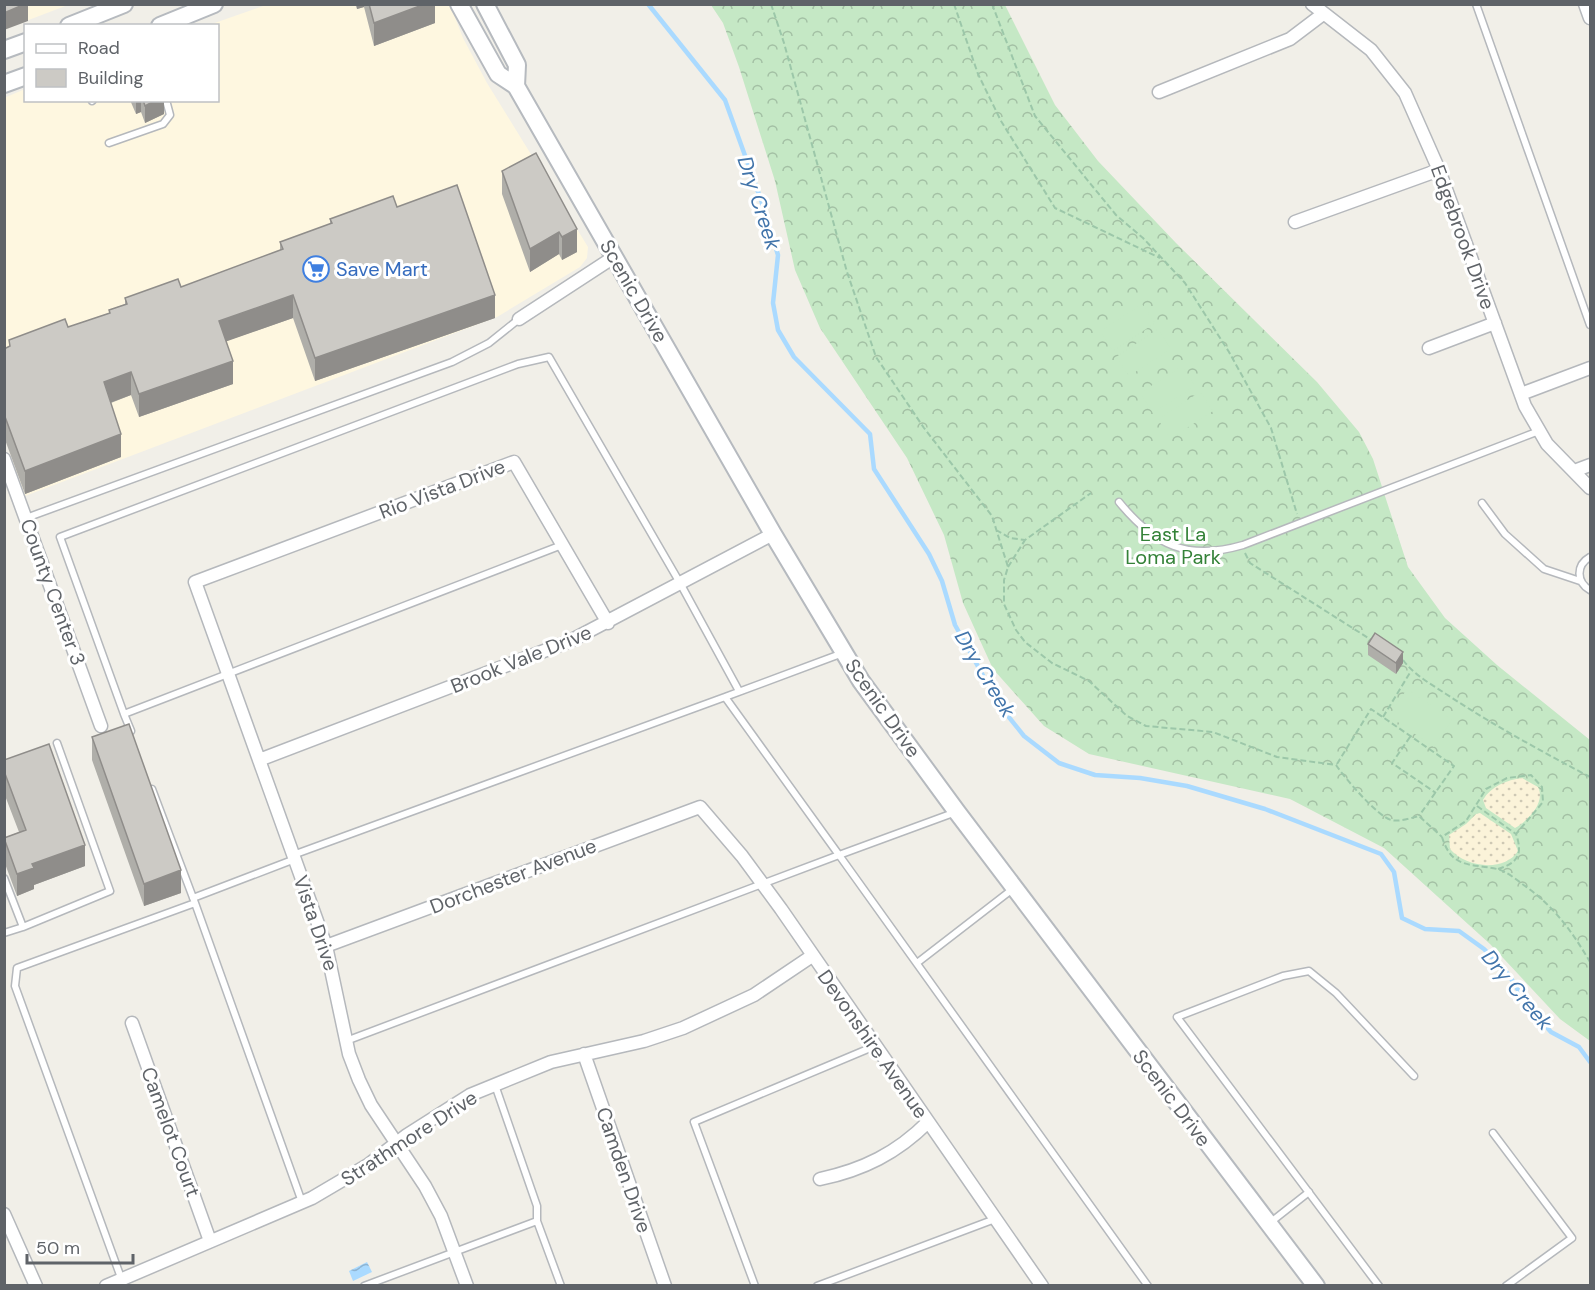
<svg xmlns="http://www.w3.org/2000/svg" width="1595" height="1290" font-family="'DM Sans',sans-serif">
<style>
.commercial{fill:#fef7e0}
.forest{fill:url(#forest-crowns)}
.sand{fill:url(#sand-dots)}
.garden{fill:#c5e8c5}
.water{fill:url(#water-waves)}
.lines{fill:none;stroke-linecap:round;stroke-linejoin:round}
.stream{stroke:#aadaff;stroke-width:4.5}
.lane-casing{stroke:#b5b8bc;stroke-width:9}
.street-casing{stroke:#b5b8bc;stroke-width:15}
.secondary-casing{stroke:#b6babf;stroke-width:20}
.path{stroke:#9cc7a9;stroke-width:2;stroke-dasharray:6 3;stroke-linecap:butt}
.lane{stroke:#fff;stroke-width:6}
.street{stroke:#fff;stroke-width:12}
.secondary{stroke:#fff;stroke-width:16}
.wall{fill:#afaea9}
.shaded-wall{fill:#8f8d8a}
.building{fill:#cccac5;stroke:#8f8d8a;stroke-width:1.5}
.labels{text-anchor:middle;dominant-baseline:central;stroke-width:6;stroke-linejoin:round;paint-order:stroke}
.street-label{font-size:20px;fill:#5f6368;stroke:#fff}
.shop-label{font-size:20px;fill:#366cbe;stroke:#fff;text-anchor:start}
.park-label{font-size:20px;fill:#348238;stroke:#fff}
.water-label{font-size:21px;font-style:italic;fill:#4174aa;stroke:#fff}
</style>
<defs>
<pattern id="forest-crowns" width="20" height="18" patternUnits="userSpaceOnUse" patternTransform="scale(1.5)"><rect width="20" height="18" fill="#c5e8c5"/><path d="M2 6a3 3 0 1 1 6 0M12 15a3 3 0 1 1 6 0" fill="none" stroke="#a3c0a4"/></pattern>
<pattern id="sand-dots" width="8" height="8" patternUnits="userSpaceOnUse" patternTransform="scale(1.5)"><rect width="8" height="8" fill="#fbf3d9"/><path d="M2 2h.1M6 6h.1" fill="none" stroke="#cec8b4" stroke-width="1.8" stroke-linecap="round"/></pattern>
<pattern id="water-waves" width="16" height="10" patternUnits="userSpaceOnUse" patternTransform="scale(1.5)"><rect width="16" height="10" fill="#aadaff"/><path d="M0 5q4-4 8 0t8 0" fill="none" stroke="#8eb4d2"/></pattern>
</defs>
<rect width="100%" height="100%" fill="#f1efe8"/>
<path class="commercial" d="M5,5H68L5,29Z
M266,5H450L463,38L487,83L588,247L587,258L580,267L497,317L25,496L4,435V98L25,89L26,100H218V26L209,25Z"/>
<path class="forest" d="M711,5H1005L1055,105L1098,161L1176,243L1317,382L1359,432L1373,459L1408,567L1445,618L1497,665L1590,740V1041L1560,1019L1490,944L1384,848L1290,799L1089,754L1044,726L993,669L963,603L944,535L907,458L820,328L795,270L775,181L739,67L723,23Z"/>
<path class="sand" d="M1522,778L1538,787C1546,802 1528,821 1515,828L1486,808L1483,800C1491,786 1507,780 1522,778Z
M1480,813L1511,834L1518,851C1504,873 1465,867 1450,849L1449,835L1466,824L1476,814Z"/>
<path class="garden" d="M1142,304L1155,323L1113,351L1100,331Z
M1158,329L1171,349L1129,376L1116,357Z
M1182,366L1195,386L1153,413L1140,393Z
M1200,392L1213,411L1170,439L1158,419Z
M1407,689L1452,720L1434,747L1389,716Z"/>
<path class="water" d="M367,1262L372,1272L353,1281L349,1271Z"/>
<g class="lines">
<path class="stream" d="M648,4L725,100L761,200L778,255L773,303L778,330L794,357L870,434L874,469L929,554L942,581L955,625L1000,706L1024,736L1059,763L1095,775L1140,778L1187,786L1265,809L1381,854L1394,872L1402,918L1425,929L1459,931L1484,949L1509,975L1527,1005L1551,1032L1579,1047L1590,1062"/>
<g class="lane-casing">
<path id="lane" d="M1476,4L1590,325
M92,101L93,100
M109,143L163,124L170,115L166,100
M1119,502C1155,546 1188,561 1243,545L1539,431
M1482,503L1505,534L1544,569L1580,581
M26,518L452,362L489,343L519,319
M1590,557C1576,565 1576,582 1590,590
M843,653L725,697L839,855L956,812
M124,714L60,537L518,364L549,357L680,583L739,691
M131,731L124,714L562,545
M152,789L195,903
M293,855L725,697
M4,878L23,927L4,933
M193,898L295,859
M23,927L110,891L57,743
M917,963L1014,888
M346,1041L839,855L1148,1286
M495,1085L537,1206V1221
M1493,1133L1572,1238L1506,1286
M1271,1222L1309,1192
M124,1286L15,986L17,968L195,903L302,1202
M364,1286L537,1221L561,1286
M755,1286L694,1122L875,1046
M817,1286L995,1219
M1379,1286L1177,1017L1283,976L1309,971L1336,993L1414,1076"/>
</g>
<g class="street-casing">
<path id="street" d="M1312,4L1371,50L1405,93L1439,170L1525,406L1547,444L1590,488
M1585,4L1590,18
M1159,92L1290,39L1323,14
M1295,222L1439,170
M519,319L614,257
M1429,348L1495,323
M1521,394L1590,368
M4,459L101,726
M1574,471L1590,465
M259,760L570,641L773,534
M326,946L700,807L742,856L781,909L1042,1286
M132,1023L210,1241
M584,1054L665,1286
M820,1179C863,1170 897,1153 928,1122
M4,1214L36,1286
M106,1286L312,1198L368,1165L407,1135L470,1095L551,1062L644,1041L683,1028L754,995L812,956
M467,1286L441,1216L425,1186L371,1105L359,1080L349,1054L326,946L195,582L514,462L608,623"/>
</g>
<g class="secondary-casing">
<path id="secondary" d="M459,4L498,74L516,86L773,534L861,681L957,812L1316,1286
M485,4L517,65L516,86
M69,26L124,4
M160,26L214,4
M4,50L26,42
M4,84L26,76"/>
</g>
<path class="path" d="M771,4L784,43L847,272L876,357L924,428L992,516L1008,567L1004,580V604L1016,630L1025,642L1052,663L1089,681L1127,716L1146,726L1213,732L1277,757L1336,765C1344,777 1377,816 1391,820C1400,822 1410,818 1419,816L1442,837
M954,4L978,74L1001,121L1055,208L1160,258
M992,4L1035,116L1116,215L1143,238L1185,283L1229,352L1271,428L1297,514
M996,530L1010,538L1025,540L1091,493
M1245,553L1250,563L1373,641
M1008,567L1025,540
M1403,660C1414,675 1431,684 1446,694C1493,725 1541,751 1590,777
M1383,717L1411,671
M1410,737L1392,763L1436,793
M1337,764L1371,709L1454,766L1419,816
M1477,806L1516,834
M1498,869C1518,863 1523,854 1516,834L1543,802L1542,787L1531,775L1507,778L1486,789L1466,821L1442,837C1452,869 1469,863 1497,869C1507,871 1519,882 1528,888C1556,909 1573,933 1590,962"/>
<use href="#lane" class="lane"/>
<use href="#street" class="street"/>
<use href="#secondary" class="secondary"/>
</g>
<path class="wall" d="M355,4H435V23L374,46L364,7L357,9Z
M130,100H164V114L145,123L141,112L136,114Z
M502,171L577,252L562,260L559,254L530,272L502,194Z
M397,207L495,318L315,381L293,318L226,341L233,384L139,417L131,395L111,403L121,457L25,494L4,437V349L9,347V340L68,327L109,313V310L125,304V298L181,287L280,250V242L330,224V219Z
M1368,644L1403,663L1396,674L1368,655Z
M92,737L181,893L144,906L92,760Z
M4,760L85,866L34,885V889L17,896L4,861V838L19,832L4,793Z"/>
<path class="shaded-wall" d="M25,4H28V21L4,30V13Z
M357,4H364V7L357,9Z
M425,4H435V23L374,46V23Z
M136,100H141V112L136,114Z
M156,100H164V114L145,123V106Z
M4,133H6V150L4,151Z
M577,229V252L562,260V237Z
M559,232V254L530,272V249Z
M293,295V318L219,344V321Z
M495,295V318L315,381V358Z
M233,361V384L139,417V394Z
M131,372V395L104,405V382Z
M121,434V457L25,494V471Z
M1403,652V663L1396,674V663Z
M85,845V866L34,885V889L17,896V874L32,864Z
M181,870V893L144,906V884Z"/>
<path class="building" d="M4,4H25L4,13Z
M369,4H425L374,23Z
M143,100H156L145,106Z
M536,153L577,229L562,237L559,232L530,249L502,171Z
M457,185L495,295L315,358L293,295L219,321L233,361L139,394L131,372L104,382L121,434L25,471L4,414V349L10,346L9,340L65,319L68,327L110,313L109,310L127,304L125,298L178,279L181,287L283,249L280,242L332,223L330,219L393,196L397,207Z
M1375,633L1403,652L1396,663L1368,644Z
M129,724L181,870L144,884L92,737Z
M49,744L85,845L32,864L34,868L17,874L4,838L26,830L4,771V760Z"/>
<defs>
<g id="supermarket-ring" transform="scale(1.35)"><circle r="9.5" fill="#fff" stroke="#3f7fe0" stroke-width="1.5"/><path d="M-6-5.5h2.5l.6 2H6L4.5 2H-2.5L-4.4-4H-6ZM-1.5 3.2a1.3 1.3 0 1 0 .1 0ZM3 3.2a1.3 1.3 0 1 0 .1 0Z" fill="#3f7fe0"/></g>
</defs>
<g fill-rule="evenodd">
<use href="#supermarket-ring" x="316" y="269"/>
</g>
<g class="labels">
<g class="street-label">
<text transform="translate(1463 237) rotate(70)">Edgebrook Drive</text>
<text transform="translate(634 291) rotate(60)">Scenic Drive</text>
<text transform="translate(442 489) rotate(-21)">Rio Vista Drive</text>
<text transform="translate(53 592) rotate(70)">County Center 3</text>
<text transform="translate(521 659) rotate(-22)">Brook Vale Drive</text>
<text transform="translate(883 708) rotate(55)">Scenic Drive</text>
<text transform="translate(513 876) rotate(-21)">Dorchester Avenue</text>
<text transform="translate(316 923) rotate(71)">Vista Drive</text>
<text transform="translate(873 1044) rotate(55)">Devonshire Avenue</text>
<text transform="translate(1172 1098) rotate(53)">Scenic Drive</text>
<text transform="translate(171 1132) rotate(70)">Camelot Court</text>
<text transform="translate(409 1138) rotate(-33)">Strathmore Drive</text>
<text transform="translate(624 1170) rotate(71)">Camden Drive</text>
</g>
<g class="shop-label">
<text x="336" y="269">Save Mart</text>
</g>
<g class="park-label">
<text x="1173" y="534">East La<tspan x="1173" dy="23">Loma Park</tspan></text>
</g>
<g class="water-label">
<text transform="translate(759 203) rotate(72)">Dry Creek</text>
<text transform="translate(985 674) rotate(59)">Dry Creek</text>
<text transform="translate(1517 990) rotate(50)">Dry Creek</text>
</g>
</g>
<rect width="1595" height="1290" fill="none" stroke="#5f6368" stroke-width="12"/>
<rect x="24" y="24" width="195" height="78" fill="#ffffff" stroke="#bfc1c3" stroke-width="1.5"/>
<rect x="36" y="44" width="30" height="9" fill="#ffffff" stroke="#bfc1c3" stroke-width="1.5"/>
<text x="78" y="54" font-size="18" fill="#5f6368">Road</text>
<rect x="36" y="69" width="30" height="18" fill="#cccac5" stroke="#bfc1c3" stroke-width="1.5"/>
<text x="78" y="84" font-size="18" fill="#5f6368">Building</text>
<path d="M27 1254v9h106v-9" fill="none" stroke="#5f6368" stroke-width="3"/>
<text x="36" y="1254" font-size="18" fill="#5f6368" stroke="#ffffff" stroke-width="4.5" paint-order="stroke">50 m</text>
</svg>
